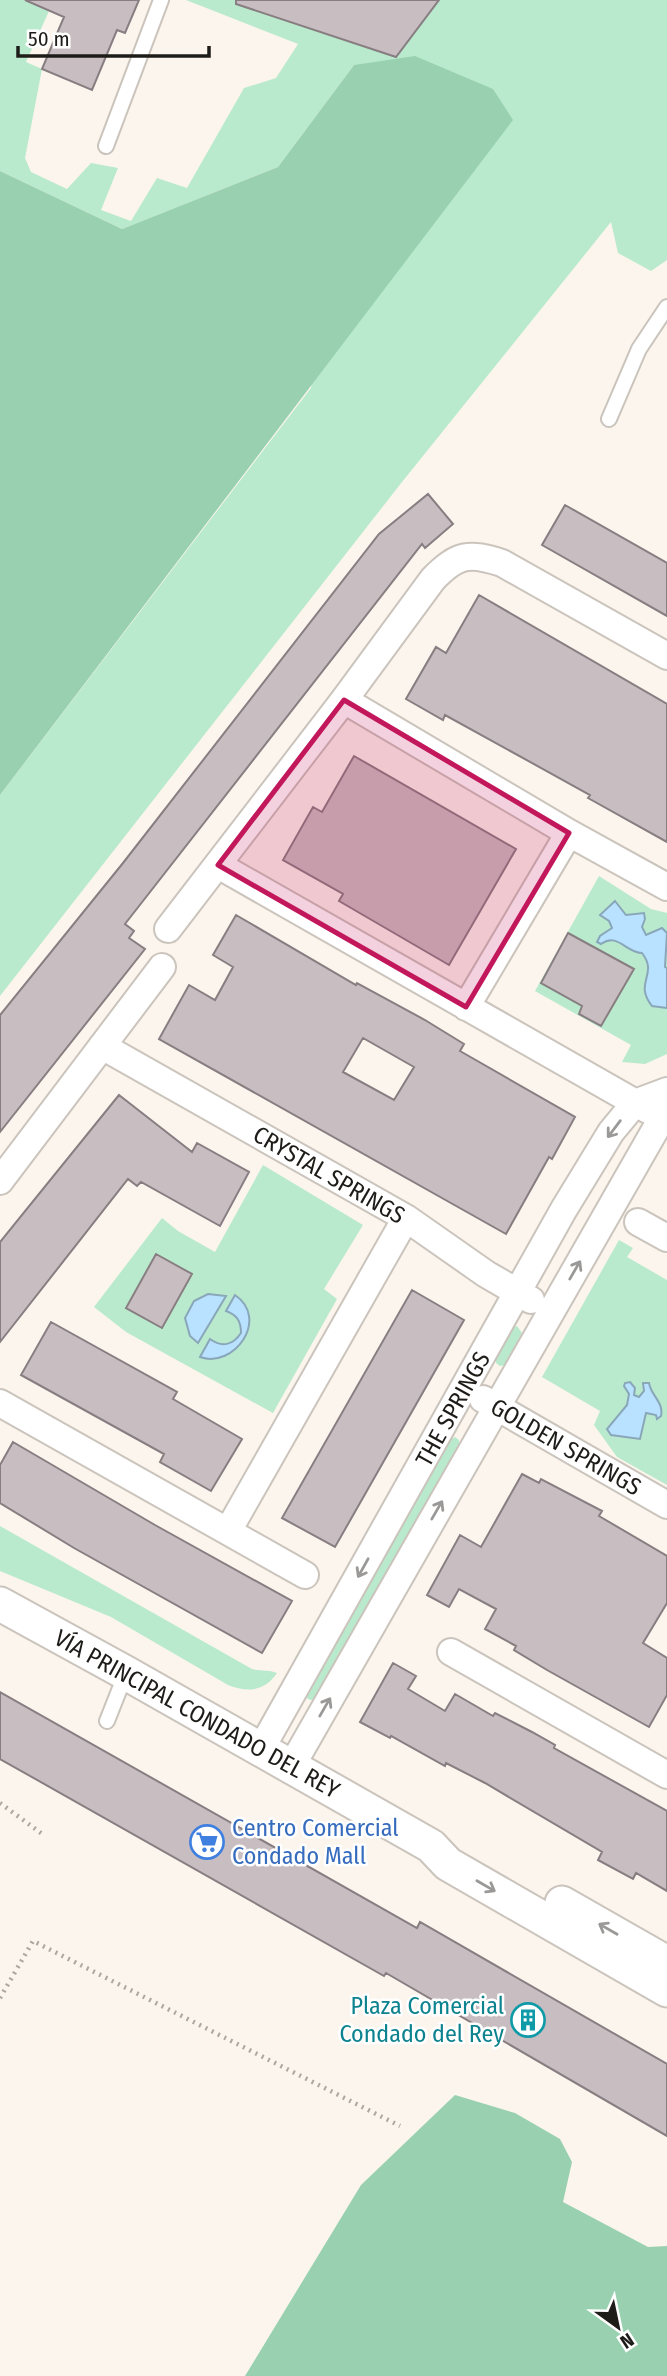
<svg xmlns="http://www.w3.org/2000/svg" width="667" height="2376" font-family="'Fira Sans Condensed',sans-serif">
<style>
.green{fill:#b9eacd}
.forest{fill:#99d1b0}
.water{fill:#b8e2ff;stroke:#8aa7ba;stroke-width:2}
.building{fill:#c8bec1;stroke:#887e82;stroke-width:2;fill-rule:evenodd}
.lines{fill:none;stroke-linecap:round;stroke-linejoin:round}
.service-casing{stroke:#cac4bc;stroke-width:18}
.minor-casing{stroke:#cac4bc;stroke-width:30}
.tertiary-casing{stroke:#cac4bc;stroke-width:37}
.path{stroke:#aca7a1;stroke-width:4.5;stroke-dasharray:2 5;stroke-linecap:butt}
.service{stroke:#fff;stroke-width:14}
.minor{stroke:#fff;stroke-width:26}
.tertiary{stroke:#fff;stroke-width:33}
.oneway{stroke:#9a9998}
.marked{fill:#c2185b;fill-opacity:0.2;stroke:#c2185b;stroke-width:5;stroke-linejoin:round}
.labels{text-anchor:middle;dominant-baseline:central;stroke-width:5;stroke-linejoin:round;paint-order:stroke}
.street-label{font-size:24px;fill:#1e1c19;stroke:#fff}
.shop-label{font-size:24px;fill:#366cbe;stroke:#fff;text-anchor:start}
.culture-label{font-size:24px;fill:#0d838f;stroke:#fff;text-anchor:end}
</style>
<rect width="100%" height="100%" fill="#fbf5ed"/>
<path class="green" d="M0,0H54L26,62L42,69L25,158L31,172L67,189L91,163L118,168L101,210L131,221L157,178L187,188L244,88L276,78L298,44L186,0H242L240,5L396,57L439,0H667V260L651,271L618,253L611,222L402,482L0,996V795L311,388L354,65L278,167L122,229L0,171Z
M599,876L651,909L667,913V1054L645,1064L622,1062L631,1045L535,991Z
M263,1165L363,1225L324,1289L337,1299L273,1413L126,1332L94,1307L162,1218L178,1231L215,1252Z
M619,1240L633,1248L627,1257L667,1280V1485L617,1457L594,1425L600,1411L542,1377Z
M517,1326L522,1333L505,1365L500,1366L496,1363L495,1359L512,1328Z
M455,1437L459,1440V1447L315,1699L310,1700L305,1697L448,1441Z
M0,1526L252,1669C260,1671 271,1670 277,1673C265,1691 248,1693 228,1685L111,1617L0,1571Z"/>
<path class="forest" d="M415,56L493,89L513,120L0,795V171L122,229L278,167L354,65Z
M455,2095L515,2113L560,2139L572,2162L563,2202L648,2247L667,2246V2376H245L361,2185Z"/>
<path class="water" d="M615,901L626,915L644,913L645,919L642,927L646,935L662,928L667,933L665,967L667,968V1008L652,1006C633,982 659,975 642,953C626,953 618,932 601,944L597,942L600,936L612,928L609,921L600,915Z
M208,1294L226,1296L198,1343L190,1336L185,1318L194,1301Z
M235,1295C270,1319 234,1369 200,1357L210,1339C222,1348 233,1345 241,1333C241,1321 237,1315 226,1311Z
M630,1382L635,1388L634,1395L639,1397L644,1391L643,1383H649C651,1396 664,1402 661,1416L657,1419L656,1415L646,1413L640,1439L611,1435L607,1429L627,1405L629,1394L624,1386L625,1383Z"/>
<path class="building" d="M25,0H139L125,33L117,30L92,90L42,69L64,17Z
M236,0H439L396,57L236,4Z
M428,494L453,524L425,548L422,544L125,924L134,931L129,938L145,949L0,1132V1015L123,863L379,534Z
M565,505L667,563V616L542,545Z
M479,595L667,704V842L588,798L590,795L445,715L443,720L406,699L436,647L446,653Z
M354,756L516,849L449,965L339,901L343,894L283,860L313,807L322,812Z
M236,915L356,985L357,983L425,1020L464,1044L460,1051L575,1117L552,1159L549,1157L506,1234L159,1039L189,985L215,1000L233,967L213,955ZM363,1038L414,1067L394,1100L343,1072Z
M568,933L634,969L601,1026L579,1014L582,1006L541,983Z
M119,1095L192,1152L197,1143L249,1172L220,1226L141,1182L137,1186L128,1179L0,1342V1242Z
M156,1254L192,1274L162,1328L126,1308Z
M412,1290L464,1320L335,1547L282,1518Z
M51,1322L177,1392L173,1399L242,1439L211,1491L160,1462L164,1454L21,1375Z
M13,1442L155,1525L292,1601L262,1653L74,1548L0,1503V1465Z
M522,1474L539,1483L541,1479L602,1511L599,1516L667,1556V1603L643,1643L667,1658V1695L649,1727L547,1670L514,1650L516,1646L485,1629L496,1609L459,1589L449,1607L427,1595L460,1535L481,1547Z
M393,1663L416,1676L408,1689L445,1711L455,1694L493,1716L495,1713L532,1732L555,1745L554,1748L667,1811V1891L636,1873L633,1879L598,1860L602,1852L485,1783L446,1763L445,1766L391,1736L390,1738L360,1722Z
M0,1692L417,1928L420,1922L667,2064V2136L386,1973L384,1976L0,1759Z"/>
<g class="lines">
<g class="service-casing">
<path id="service" d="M106,146L161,0
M609,419L639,349L667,307
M107,1721L126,1673"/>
</g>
<g class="minor-casing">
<path id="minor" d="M344,700L569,833L667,887
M218,865L648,1110
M168,929L344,700L433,579C457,554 469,552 502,563L667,656
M466,1007L569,833
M102,1046L406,1218L486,1274L531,1300
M0,1181L162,967
M638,1222L667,1238
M483,1399L667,1505
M0,1403L305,1575
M228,1531L406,1218
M451,1652L667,1775
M261,1749L564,1209L611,1132L635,1103L667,1091
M291,1767L662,1118L667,1099"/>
</g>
<g class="tertiary-casing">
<path id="tertiary" d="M0,1604L126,1673L431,1846L448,1864L667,1990
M562,1903L667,1963"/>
</g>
<path class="path" d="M0,1803L45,1836
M0,1998L33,1941L400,2126"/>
<use href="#service" class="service"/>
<use href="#minor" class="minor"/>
<use href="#tertiary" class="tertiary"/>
</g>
<defs><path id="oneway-shaft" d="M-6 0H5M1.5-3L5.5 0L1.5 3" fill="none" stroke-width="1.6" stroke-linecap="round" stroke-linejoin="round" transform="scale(1.75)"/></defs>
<g class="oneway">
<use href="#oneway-shaft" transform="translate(614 1129) rotate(127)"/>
<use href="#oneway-shaft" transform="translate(575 1270) rotate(-60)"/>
<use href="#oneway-shaft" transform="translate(437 1510) rotate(-60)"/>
<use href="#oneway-shaft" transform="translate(363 1568) rotate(119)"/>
<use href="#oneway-shaft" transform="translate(325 1707) rotate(-60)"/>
<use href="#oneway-shaft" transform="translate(486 1886) rotate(30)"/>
<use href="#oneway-shaft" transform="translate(608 1929) rotate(-150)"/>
</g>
<path class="marked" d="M344,700L569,833L466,1007L218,865Z"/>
<defs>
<g id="supermarket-ring" transform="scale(1.75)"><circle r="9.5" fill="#fff" stroke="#3f7fe0" stroke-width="1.5"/><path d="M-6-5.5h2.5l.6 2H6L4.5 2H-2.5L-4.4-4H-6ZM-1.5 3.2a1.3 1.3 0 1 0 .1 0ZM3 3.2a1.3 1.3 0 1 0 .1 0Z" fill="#3f7fe0"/></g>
<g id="building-ring" transform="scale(1.75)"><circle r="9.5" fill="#fff" stroke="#0f9aa8" stroke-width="1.5"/><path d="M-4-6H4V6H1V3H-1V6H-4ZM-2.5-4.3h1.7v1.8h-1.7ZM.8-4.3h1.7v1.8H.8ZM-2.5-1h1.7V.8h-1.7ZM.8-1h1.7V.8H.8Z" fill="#0f9aa8"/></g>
</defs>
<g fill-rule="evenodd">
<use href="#supermarket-ring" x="207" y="1842"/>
<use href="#building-ring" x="528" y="2020"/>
</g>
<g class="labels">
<g class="street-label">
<text transform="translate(329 1175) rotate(30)">CRYSTAL SPRINGS</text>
<text transform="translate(453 1409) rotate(-61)">THE SPRINGS</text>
<text transform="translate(566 1447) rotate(30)">GOLDEN SPRINGS</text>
<text transform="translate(197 1714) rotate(29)">VÍA PRINCIPAL CONDADO DEL REY</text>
</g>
<g class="shop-label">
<text x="232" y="1828">Centro Comercial<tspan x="232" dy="28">Condado Mall</tspan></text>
</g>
<g class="culture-label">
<text x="504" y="2006">Plaza Comercial<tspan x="504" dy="28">Condado del Rey</tspan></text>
</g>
</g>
<g transform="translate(618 2327) rotate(147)" stroke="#ffffff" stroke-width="5" paint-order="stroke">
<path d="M0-5L12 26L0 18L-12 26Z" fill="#1e1c19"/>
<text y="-10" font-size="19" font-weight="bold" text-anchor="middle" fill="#1e1c19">N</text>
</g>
<path d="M18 46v10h191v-10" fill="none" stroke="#1e1c19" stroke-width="3.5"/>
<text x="28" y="46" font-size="21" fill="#1e1c19" stroke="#ffffff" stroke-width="5" paint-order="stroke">50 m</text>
</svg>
